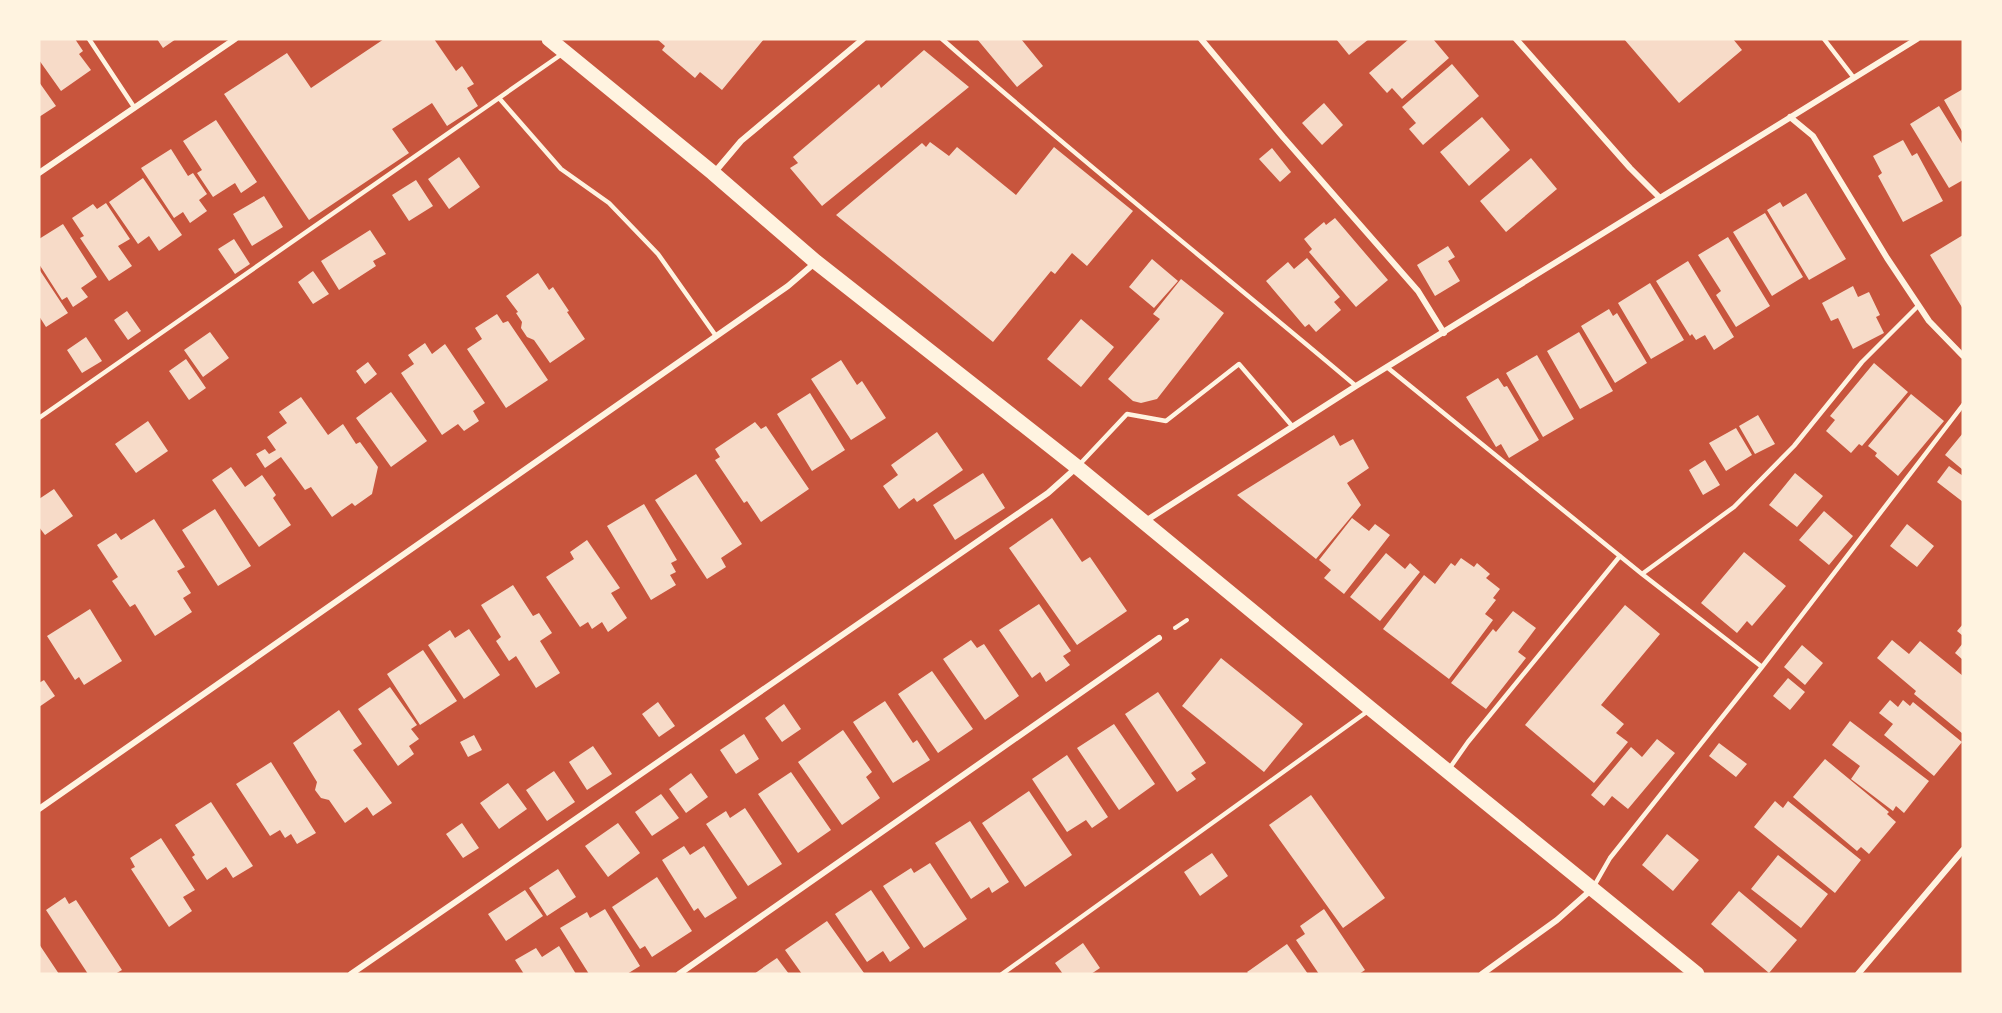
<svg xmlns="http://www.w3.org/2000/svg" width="2002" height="1013" font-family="'Titillium Web',sans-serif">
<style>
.building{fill:#f7dbc8}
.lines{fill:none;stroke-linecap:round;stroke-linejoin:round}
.path{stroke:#fff3e0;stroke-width:4}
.service{stroke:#fff3e0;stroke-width:4.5}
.minor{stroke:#fff3e0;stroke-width:6}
.primary{stroke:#fff3e0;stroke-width:15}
</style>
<rect width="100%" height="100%" fill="#c8553d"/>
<path class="building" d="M39,39H75L83,51L79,54L91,70L61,91L39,60Z
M157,39H176L163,48Z
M384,39H434L456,71L462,66L474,84L467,88L478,106L447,126L432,103L392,129L409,153L309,220L224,94L287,53L311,88Z
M657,39H764L722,90L700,72L695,78L662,50L665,46Z
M977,39H1021L1043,66L1017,87Z
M1336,39H1369L1349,55Z
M1409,39H1433L1449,58L1402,99L1392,88L1387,93L1369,73Z
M1624,39H1733L1742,50L1679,103Z
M924,50L969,87L822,206L790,168L798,163L793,157L879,84L881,88Z
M1452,64L1479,96L1423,145L1409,129L1416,123L1402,107Z
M39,82L56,106L39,117Z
M1963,89V133L1944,100Z
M1324,103L1343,125L1322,145L1302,123Z
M1939,106L1963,145V180L1949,188L1910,124Z
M1482,117L1510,150L1469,186L1440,152Z
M216,120L257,182L241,193L235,183L213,197L197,173L202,170L183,141Z
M1903,140L1912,156L1917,153L1943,201L1903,222L1878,176L1882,173L1873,156Z
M930,142L949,156L957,147L1016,195L1054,147L1133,211L1087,266L1072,253L1055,274L1051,271L993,342L836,215L922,143L926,147Z
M1272,148L1291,172L1280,182L1259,159Z
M171,149L188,176L193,173L207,194L199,200L207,211L190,223L183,212L174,218L141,168Z
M459,157L480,187L449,209L428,179Z
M1531,158L1557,189L1506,232L1480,201Z
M143,178L182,235L159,251L149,236L138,244L109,202Z
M416,180L433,206L409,221L392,195Z
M1806,193L1846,259L1809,280L1767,210L1780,202L1783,207Z
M264,196L283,227L252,246L233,214Z
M106,203L130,239L118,246L132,266L109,281L80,238L84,236L72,218L93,204L97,209Z
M1765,213L1803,277L1772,296L1733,232Z
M1335,218L1388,280L1356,307L1309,252L1312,249L1304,239L1324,222L1326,225Z
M63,224L97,277L81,288L88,297L73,307L67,297L62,300L39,264V239Z
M370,230L386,254L373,261L376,266L339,290L321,261Z
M1963,235V309L1930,255Z
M1728,237L1770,306L1736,327L1716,295L1721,291L1698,255Z
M234,239L250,264L235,274L218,249Z
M1448,246L1455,257L1448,261L1460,281L1435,296L1417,265Z
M1307,258L1340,297L1334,302L1341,310L1316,332L1309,324L1305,327L1266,281L1288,262L1294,269Z
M1152,259L1178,281L1154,308L1129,287Z
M1688,261L1734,337L1714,350L1705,335L1696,340L1692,334L1690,336L1656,281Z
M39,269L68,313L46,327L39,316Z
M313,271L329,294L313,304L298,282Z
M538,273L549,290L553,287L569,311L567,312L585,339L550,363L534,340L527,337L521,328L522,322L516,313L518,312L506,296Z
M1181,279L1224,313L1157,399L1141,403L1133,401L1108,379L1160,319L1153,314Z
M1650,283L1684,340L1651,359L1618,303Z
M1853,286L1858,297L1869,292L1880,315L1876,317L1884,333L1853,349L1838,318L1831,321L1822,303Z
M1609,309L1613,316L1617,313L1647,363L1615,383L1581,326Z
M127,311L141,331L128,340L114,320Z
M497,314L503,323L508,321L548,380L506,408L467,349L482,339L475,328Z
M1081,319L1114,347L1081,387L1047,359Z
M210,332L229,358L203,377L184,350Z
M1579,332L1613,391L1580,409L1547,351Z
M86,337L102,361L82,373L67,350Z
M425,343L432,354L445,344L485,403L473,411L479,421L464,431L458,424L442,435L401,373L414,364L408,355Z
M1537,355L1574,419L1543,437L1506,373Z
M186,359L206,388L189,400L169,371Z
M841,360L857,385L862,381L886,418L851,440L811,379Z
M368,362L377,374L365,384L356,371Z
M1874,363L1908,392L1862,446L1859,444L1851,453L1826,431L1835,420L1830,416Z
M1498,378L1504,387L1507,386L1539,440L1509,458L1501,444L1496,447L1466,397Z
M391,392L427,441L391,467L356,418Z
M810,393L845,450L812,471L777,414Z
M1911,394L1944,421L1898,476L1875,456L1877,453L1868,446Z
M301,397L328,435L343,424L356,444L360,442L378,467L372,494L355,506L352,503L332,517L311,487L305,490L281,457L265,468L256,454L265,449L269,454L276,450L267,437L287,423L279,412Z
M1758,415L1775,444L1755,454L1739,426Z
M148,421L168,451L136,473L115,444Z
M755,422L761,429L766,426L809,489L761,522L747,501L744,503L715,460L720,457L715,449Z
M1736,428L1752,455L1726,471L1709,443Z
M937,432L963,470L917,502L914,498L899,509L883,486L898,475L891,465Z
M1963,433V470L1945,455Z
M1334,435L1340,446L1353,439L1369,468L1347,483L1361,505L1316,559L1237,495Z
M1705,460L1720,485L1703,495L1689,470Z
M1949,466L1963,476V502L1937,482Z
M231,467L245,487L262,475L276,495L273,498L291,525L259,547L212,480Z
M983,473L1005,508L955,540L933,505Z
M1795,473L1823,496L1797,527L1769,505Z
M696,474L742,544L721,558L726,567L707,579L655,500Z
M54,489L73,516L45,535L39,527V499Z
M644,504L677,560L671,563L676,572L670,575L676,585L651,600L607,526Z
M215,509L251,566L218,586L182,530Z
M1824,511L1853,536L1829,565L1799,540Z
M1052,518L1082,562L1090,557L1127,611L1077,645L1009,548Z
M1352,518L1369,531L1375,524L1390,535L1344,594L1324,578L1331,570L1319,560Z
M154,519L185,567L177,571L191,593L183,598L192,612L155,636L135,604L130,607L112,581L118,577L97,545L116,533L121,540Z
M1907,524L1934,546L1917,567L1890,546Z
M587,540L620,588L611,593L627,618L608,632L602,622L592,629L588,622L580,627L546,577L574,559L570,552Z
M1744,552L1786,586L1752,626L1747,621L1737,633L1701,603Z
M1386,553L1405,569L1410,563L1420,572L1380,621L1350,597Z
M1461,558L1474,567L1477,563L1490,574L1486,578L1500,589L1493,598L1496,600L1485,614L1493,620L1449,679L1383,629L1424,575L1435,584L1451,563L1455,566Z
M513,585L533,616L539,613L552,633L540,641L560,673L536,688L516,656L509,661L496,641L501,637L481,605Z
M1039,604L1071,651L1063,656L1070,665L1046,682L1040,672L1032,678L999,630Z
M1625,605L1660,634L1601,705L1624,724L1616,733L1628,742L1594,783L1525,725Z
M90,609L122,661L84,685L79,677L75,680L47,636Z
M1513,611L1536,628L1518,652L1526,658L1486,709L1451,683L1493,629L1496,632Z
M1963,624V636L1957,631Z
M469,629L500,675L464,699L428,645L450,630L455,638Z
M971,640L977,648L984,644L1019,696L985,720L943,659Z
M1892,640L1909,654L1920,641L1963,676V734L1914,694L1916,691L1877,658Z
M1963,643V660L1955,653Z
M1802,645L1823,663L1805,685L1784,667Z
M423,650L457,701L420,725L387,674Z
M1221,658L1303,724L1264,772L1182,706Z
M932,671L973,729L938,753L898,694Z
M1788,678L1805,692L1790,710L1773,696Z
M44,680L55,696L39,707V683Z
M390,687L417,725L411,729L419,739L409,746L414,754L398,766L358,709Z
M1158,692L1206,763L1191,773L1196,779L1177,792L1125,714Z
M1890,700L1898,707L1903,700L1910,706L1913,702L1962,742L1934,776L1884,735L1893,724L1879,713Z
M885,701L913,743L917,740L930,760L893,783L853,722Z
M658,702L675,726L659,737L642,714Z
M784,704L801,729L782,742L765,718Z
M339,710L362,744L353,750L392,803L373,816L367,807L345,823L329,800L321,798L315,790L317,782L293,743Z
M1850,721L1929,781L1904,813L1896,806L1893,811L1851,779L1860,766L1832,745Z
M1114,724L1155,784L1119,810L1077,748Z
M843,730L872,772L866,777L880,798L842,825L798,762Z
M744,734L759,759L736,774L720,750Z
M474,735L482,750L468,757L460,742Z
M1657,739L1675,753L1628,809L1612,796L1604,806L1591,795L1631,747L1642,757Z
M1719,743L1747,764L1736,777L1709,756Z
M593,746L612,774L587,790L569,762Z
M1067,755L1108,817L1092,828L1086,820L1067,832L1032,779Z
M1825,759L1889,812L1887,814L1896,822L1869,854L1861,847L1857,851L1793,797Z
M271,762L316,833L297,844L291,834L285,838L280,830L270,836L236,784Z
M554,771L575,802L547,821L526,790Z
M791,772L831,830L798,853L758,794Z
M691,773L708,797L686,813L669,789Z
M508,783L527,809L499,829L480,803Z
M1029,791L1072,855L1025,887L982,823Z
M661,794L679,818L652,836L635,812Z
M1311,795L1385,898L1343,928L1269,825Z
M1775,801L1783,808L1788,801L1861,860L1835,893L1754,827Z
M211,802L253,866L233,878L226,867L207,880L192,857L195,855L175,825Z
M745,808L782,864L748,886L706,824L726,811L730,818Z
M970,821L1009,882L992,893L989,887L971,899L935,843Z
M462,823L479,848L463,858L446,834Z
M618,823L640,853L608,877L585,846Z
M1667,834L1699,860L1673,891L1642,865Z
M161,838L195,890L183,897L192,911L169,927L131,869L135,867L130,858Z
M684,846L690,855L704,846L737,898L705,918L698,908L694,911L662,860Z
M1212,853L1228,876L1200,896L1184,872Z
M1778,855L1828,894L1801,928L1751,889Z
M930,863L967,919L924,948L883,886L911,868L914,873Z
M558,869L576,897L547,916L529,888Z
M657,877L692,931L652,957L645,946L640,949L612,907Z
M525,890L543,916L506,941L488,914Z
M871,890L910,948L890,962L883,951L867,962L835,914Z
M1739,891L1797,940L1769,973L1711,924Z
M65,897L69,904L76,900L122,970L115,974H88L46,910Z
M605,909L640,966L627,974H589L560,928L587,912L590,918Z
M1324,909L1365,970L1359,974H1319L1296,940L1305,934L1300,926Z
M827,921L864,973L863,974H802L785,950Z
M1083,943L1100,968L1091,974H1063L1055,963Z
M39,944L59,974H39Z
M1287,944L1308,974H1249L1247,972L1250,970Z
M559,946L576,974H524L515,960L536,948L542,957Z
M777,958L789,974H754L771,962Z"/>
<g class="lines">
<path class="path" d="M1175,628L1187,620"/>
<path class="service" d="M89,39L134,107
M942,39C1077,158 1219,270 1356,386
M1824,39L1854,78
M499,98L561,169L609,203L658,254L716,336
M1388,368L1642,574L1762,667
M39,418L562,54
M1079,465L1127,414L1166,421L1239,364L1293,427
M1642,574L1734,507L1794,446L1862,362L1918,306
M1449,769L1468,742L1620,556
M1594,886L1610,858L1762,667L1963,405
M1002,974L1368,711"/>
<path class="minor" d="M1201,39L1283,137L1418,291L1444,333
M1516,39L1630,168L1659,197
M1790,117L1813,136L1887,258L1929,321L1963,356
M39,173L235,39
M714,173L741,141L863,39
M1144,522L1356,386L1917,39
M39,809L788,286L816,262
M351,974L1048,493L1076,468
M679,974L1159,638
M1482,974L1557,920L1591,890
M1858,974L1963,850"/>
<path class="primary" d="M549,39L713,173L816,262L1077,467L1371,709L1697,974"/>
</g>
<rect width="2002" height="1013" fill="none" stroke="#fff3e0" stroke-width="81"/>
</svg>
